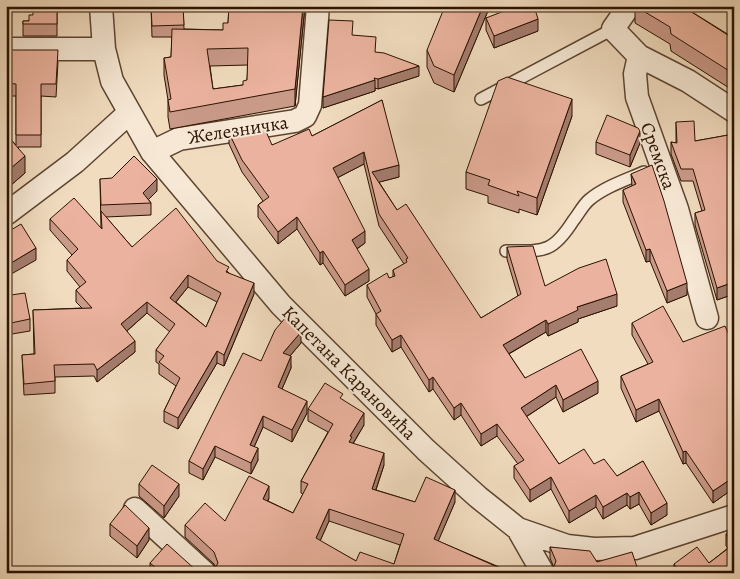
<svg xmlns="http://www.w3.org/2000/svg" width="740" height="579" font-family="Alegreya,serif">
<style>
.lines{fill:none;stroke-linecap:round;stroke-linejoin:round}
.lane-casing{stroke:#5c4430;stroke-width:14}
.street-casing{stroke:#5c4430;stroke-width:25}
.lane{stroke:#f6e8d5;stroke-width:11}
.street{stroke:#f6e8d5;stroke-width:22}
.wall{fill:#ca9a89;stroke:#2b1200;fill-rule:evenodd}
.shaded-wall{fill:#a47d6f;stroke:#2b1200}
.building{fill:#ebb39f;stroke:#2b1200;fill-rule:evenodd}
.labels{text-anchor:middle;dominant-baseline:central;stroke-width:4;stroke-linejoin:round;paint-order:stroke}
.street-label{font-size:19px;fill:#2b1200;stroke:#f6e8d5}
</style>
<rect width="100%" height="100%" fill="#f1dcbf"/>
<filter id="stains"><feTurbulence type="fractalNoise" baseFrequency=".004" numOctaves="4"/><feColorMatrix values="0 0 0 0 .2 0 0 0 0 .09 0 0 0 0 .02 0 0 0 .5 -.17"/></filter>
<radialGradient id="worn" r=".72"><stop offset=".6" stop-color="#630" stop-opacity="0"/><stop offset="1" stop-color="#630" stop-opacity=".3"/></radialGradient>
<g class="lines">
<g class="lane-casing">
<path id="lane" d="M481,99L613,29
M506,251C543,251 552,254 573,221C578,215 583,205 589,200C604,187 626,180 644,172"/>
</g>
<g class="street-casing">
<path id="street" d="M101,6L104,49L112,81L152,152L281,305L426,450L478,497L518,529L567,546L594,549L635,548L734,516
M629,6L613,29L639,56L688,81L734,111
M6,49H104
M639,56L635,74L637,97L677,209L707,318
M152,152L179,139L295,121L305,116L310,105L318,6
M6,214L75,162L129,113
M135,509L205,573
M518,529L543,573"/>
</g>
<use href="#lane" class="lane"/>
<use href="#street" class="street"/>
</g>
<path class="wall" d="M57,6V36H23V21H29L33,15Z
M151,6H183L184,29L223,30L228,23L229,6H305L295,106L170,129L168,117V100L164,75V58L171,57L172,37H152ZM248,65L247,80L243,85L213,89L210,66Z
M490,6L454,92L434,83L427,67V50Z
M635,6L692,12L734,38V91L671,51L670,44L635,23Z
M486,18L538,31L494,48L486,30Z
M353,35L375,52L419,76L378,89L375,88V91L323,108Z
M6,50L58,62L56,97L41,96V147H18L25,173L10,186L6,182V134L16,145V96H6Z
M382,100L399,177L379,182L397,210L481,318L518,296L507,259V247L545,286L617,306L578,319V322L548,336L546,332L509,354L525,378L598,393L563,412L556,397L526,417L559,464H594L617,476L643,461L667,515L651,525L639,504L630,509L627,505L603,519L596,507L569,523L551,489L530,502L514,478V466L518,464L497,436L481,446L461,415L454,420L433,389L429,392L401,347L392,352L376,325V314L367,297V285L393,277V270L404,264L379,226L364,164L337,178L365,243L357,249L369,281L345,296L323,263L320,265L297,229L278,244L258,217V205L263,201L242,172L229,144V133L272,145L312,136Z
M572,116L537,215L519,209V213L488,203V196L466,189V172Z
M676,122L695,141L734,134V294L717,300L695,225V213L702,211L693,181H681L671,154V142L676,143Z
M596,142L640,143L630,167L596,154Z
M631,174L687,295L667,303L650,261L646,262L623,202V190L632,186Z
M100,179L157,191L148,199L151,203V215L106,217L132,247L217,261L229,273L254,294L224,366L217,363L178,429L164,422V411L176,386L159,374V364L156,362V350L170,332L147,313L127,331L135,352L97,382L94,376L55,377V393L24,395L22,355L34,354L33,310L82,308L76,302V290L80,287L67,271V260L72,255L50,230V219L101,229ZM188,287L217,302L206,327L176,302Z
M6,286L11,295L30,319V331L6,335Z
M632,323L683,342L734,346V488L713,503L686,463L683,464L659,411L636,422L621,388V376L648,364L632,335Z
M301,343L290,356L291,368L282,389L307,413L292,442L263,427L254,447L258,460L251,474L215,457L203,480L189,473V461L261,361Z
M343,400L364,425L353,444L384,465L376,490L415,502H455L438,541L511,572L214,570L216,568L214,564L185,537V525L225,521L269,498L268,501L293,513L303,494L301,493V481L328,432L308,421V409ZM329,521L400,545L394,564L356,561L320,541Z
M139,484L179,496L164,518L139,496Z
M110,524L149,540L137,558L110,536Z
M734,528V573H674V564L709,563L728,548L726,546V534Z
M550,547L597,562L639,573H553L554,568L550,558Z
M150,563L197,571L200,573H150Z"/>
<path class="shaded-wall" d="M303,6H305L295,106V89Z
M483,6H490L454,92V75Z
M538,19V31L494,48V36Z
M419,66V76L378,89V79Z
M375,80V91L323,108V97Z
M572,99V116L537,215V198Z
M640,131V143L630,167V155Z
M364,152V164L333,180V168Z
M25,156V173L10,186V169Z
M399,165V177L372,184V172Z
M157,179V191L145,203L143,193Z
M297,217V229L278,244V232Z
M365,231V243L352,252V240Z
M36,248V260L6,277V266Z
M650,249V261L646,262V250Z
M323,251V263L320,265V253Z
M369,269V281L345,296V285Z
M188,275V287L170,309V298Z
M734,282V294L717,300V288Z
M254,283V294L224,366V355Z
M687,283V295L667,303V291Z
M617,294V306L578,319V322L548,336V324L577,307Z
M147,302V313L121,336V324Z
M546,320V332L503,357V345Z
M301,332V343L283,364V353Z
M401,335V347L392,352V340Z
M135,341V352L97,382V370Z
M217,351V363L178,429V418Z
M291,356V368L278,398V387Z
M433,377V389L429,392V380Z
M598,381V393L563,412V400Z
M556,385V397L521,420V408Z
M659,399V411L636,422V410Z
M307,401V413L292,442V430Z
M461,403V415L454,420V408Z
M364,413V425L352,445L349,442L350,436Z
M263,416V427L250,456V445Z
M497,424V436L481,446V434Z
M215,446V457L203,480V469Z
M258,448V460L251,474V463Z
M686,451V463L683,464V452Z
M384,453V465L372,501V489Z
M551,477V489L530,502V490Z
M734,477V488L713,503V491Z
M179,484V496L164,518V506Z
M269,486V498L263,510V499Z
M455,490V502L434,551V539Z
M639,492V504L630,509V497Z
M627,493V505L603,519V507Z
M596,495V507L569,523V511Z
M667,503V515L651,525V513Z
M329,509V521L316,550V538Z
M149,528V540L137,558V546Z
M734,566V573H725Z"/>
<path class="building" d="M33,6H57V24H23V21H29V15H33Z
M151,6H183L184,25L152,26Z
M229,6H303L295,89L170,112L168,100L171,99L164,58L171,57L172,29L223,30V23H228ZM248,48L247,80L243,81V85L213,89L207,49Z
M445,6H483L454,75L434,66L427,50Z
M517,6H534L538,19L494,36L486,18Z
M635,6L692,7L690,11L734,39V74L671,34L670,27Z
M329,20L353,21L352,35L376,37L375,52L384,53L419,66L378,79L374,78L375,80L323,97Z
M6,50H58L56,84H41V135H16V84L6,83Z
M507,77L572,99L537,198L517,191L519,196L488,185L490,180L466,172L498,81Z
M382,100L399,165L372,172L397,210L406,204L481,318L521,294L507,247L533,246L545,286L579,268L606,259L617,294L577,307L578,310L548,324L546,320L503,345L525,378L581,349L598,381L563,400L556,385L521,408L559,464L584,449L594,464L604,459L617,476L643,461L667,503L651,513L639,492L630,497L627,493L603,507L596,495L569,511L551,477L530,490L514,466L524,460L497,424L481,434L461,403L454,408L433,377L429,380L401,335L392,340L376,314L381,311L367,285L387,273L389,278L395,276L393,270L407,262L406,259L408,258L379,214L364,152L333,168L365,231L352,240L369,269L345,285L323,251L320,253L297,217L278,232L258,205L269,197L242,160L229,133L264,127L272,145L309,129L312,136Z
M607,115L638,128L640,131L630,155L596,142Z
M694,121L695,141L734,134V282L717,288L695,213L705,210L693,169H681L671,142L677,143L676,122Z
M6,134L25,156L10,169L6,164Z
M134,156L157,179L143,193L151,203L101,205L100,179L112,178Z
M652,165L664,201L687,283L667,291L650,249L646,250L623,190L636,184L631,174Z
M74,198L102,229L101,211L132,247L176,208L217,261L229,267L226,272L254,283L224,355L217,351L178,418L164,411L180,378L159,362L164,356L156,350L175,324L147,302L121,324L135,341L97,370L94,364L54,365L55,381L24,384L22,355L35,354L33,310L92,308L76,290L86,282L67,260L78,249L50,219ZM188,275L221,293L206,327L170,298Z
M21,224L36,248L6,266V233Z
M6,286L11,295L25,293L30,319L6,324Z
M663,306L683,342L725,326L734,346V477L713,491L686,451L683,452L659,399L636,410L621,376L653,362L632,323Z
M286,317L301,332L283,353L291,356L278,387L307,401L292,430L263,416L250,445L258,448L251,463L215,446L203,469L189,461L243,353L261,361L275,330Z
M325,383L343,394L340,398L364,413L350,436L352,437L349,442L384,453L372,489L415,502L426,477L455,490L434,539L511,573H206L214,570L218,563L214,552L185,525L205,503L225,521L249,476L269,486L263,499L293,513L308,484L301,481L333,424L308,409ZM329,509L404,534L394,564L360,552L356,561L316,538Z
M152,465L179,484L164,506L139,484Z
M125,505L149,528L137,546L110,524Z
M734,528V544L726,534Z
M167,544L197,571L200,573H162L150,563Z
M734,544V566L725,573H680L674,564L697,547L709,563Z
M550,547L590,551L597,562L632,552L639,573H556L553,569L556,561Z"/>
<g class="labels">
<g class="street-label">
<text transform="translate(238 130) rotate(-9)">Железничка</text>
<text transform="translate(658 156) rotate(70)">Сремска</text>
<text transform="translate(349 373) rotate(45)">Капетана Карановића</text>
</g>
</g>
<rect width="740" height="579" fill="none" stroke="#f1dcbf" stroke-width="25"/>
<rect x="8" y="8" width="725" height="564" fill="none" stroke="#2b1200" stroke-width="2.5"/>
<rect x="12" y="12" width="715" height="554" fill="none" stroke="#2b1200"/>
<rect width="100%" height="100%" filter="url(#stains)"/>
<rect width="100%" height="100%" fill="url(#worn)"/>
</svg>
